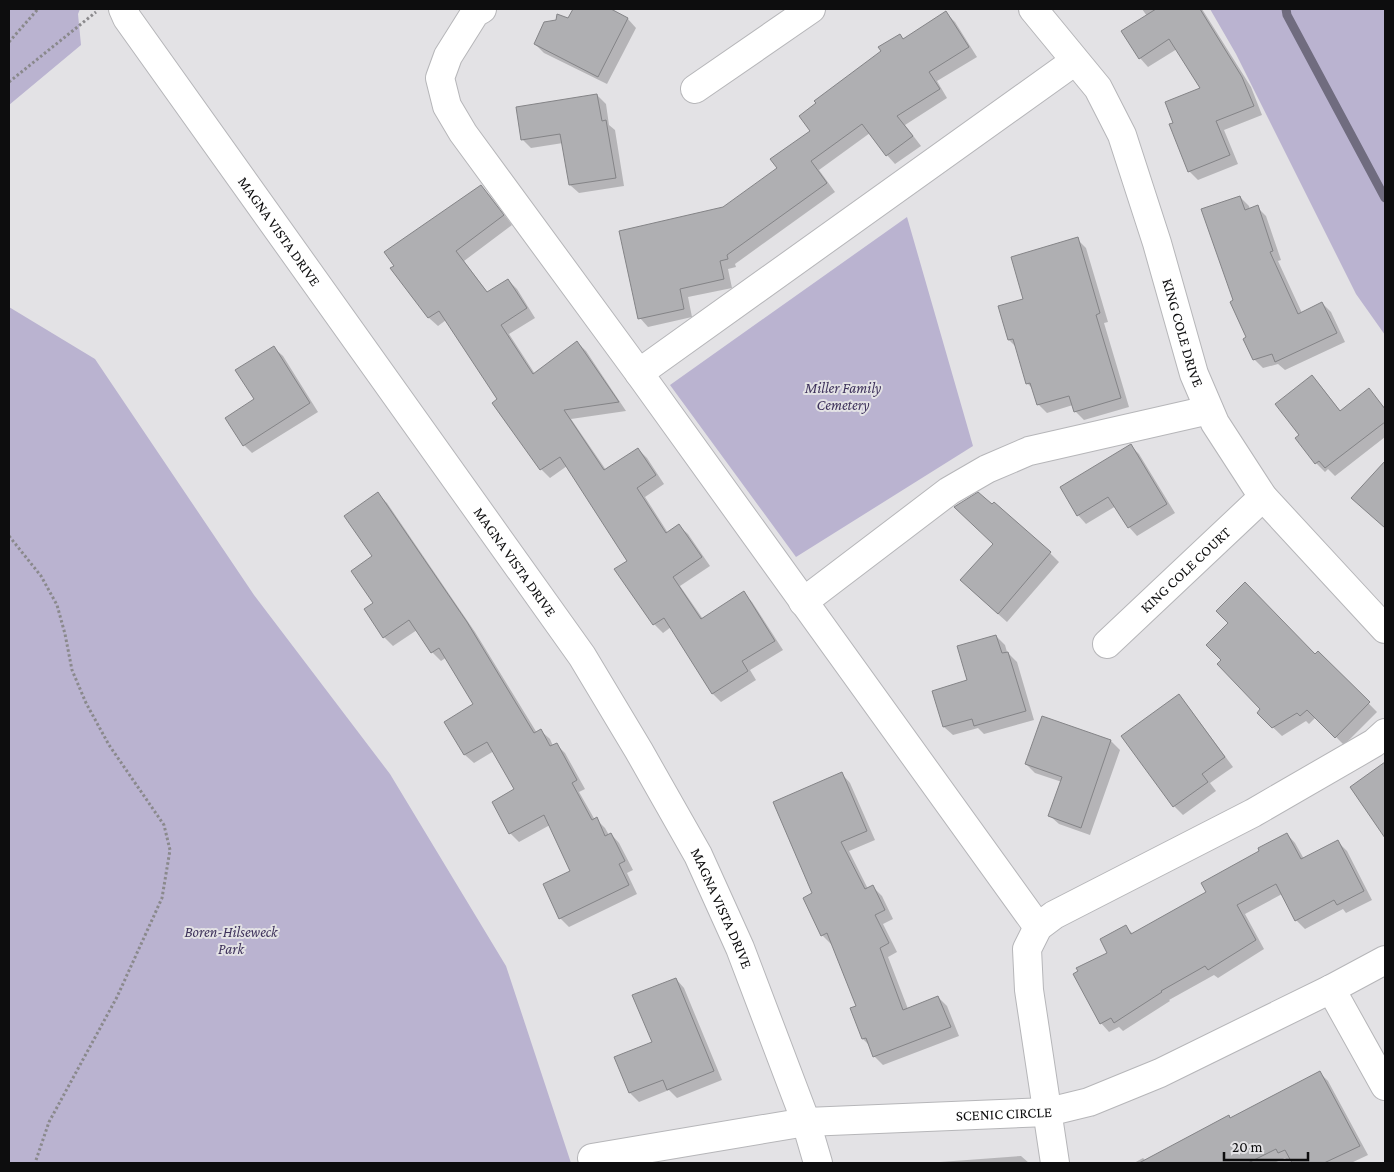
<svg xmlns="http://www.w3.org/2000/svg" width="1394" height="1172" font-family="'Crimson Pro',serif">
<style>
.green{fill:#bab3d0}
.shadow{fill:#0003}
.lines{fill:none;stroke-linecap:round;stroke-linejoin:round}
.stream{stroke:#706c7f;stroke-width:9}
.building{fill:#afafb2;stroke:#848487}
.minor-casing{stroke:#b6b6b9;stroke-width:30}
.path{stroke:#8a898c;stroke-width:3;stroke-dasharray:2.5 2.5;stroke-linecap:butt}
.minor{stroke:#fff;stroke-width:28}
.labels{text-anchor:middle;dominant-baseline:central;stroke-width:4;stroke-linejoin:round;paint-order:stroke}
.street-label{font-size:15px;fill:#0d0d0e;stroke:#e3e2e5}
.park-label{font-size:15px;font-style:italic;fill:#3e325b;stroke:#e3e2e5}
</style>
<rect width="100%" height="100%" fill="#e3e2e5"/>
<path class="green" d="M9,9H80L78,14L81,45L9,105Z
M1210,9H1385V335L1356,294L1236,54Z
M907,217L973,446L796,557L670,385Z
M9,307L95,359L254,595L390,774L506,966L571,1163H9Z"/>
<path class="shadow" d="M575,9H609L628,19L636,28L607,84L544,53L535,44L569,19Z
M1142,9H1202L1251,87L1262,115L1224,130L1238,164L1198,180L1189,171L1175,123L1202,89L1177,49L1148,67L1140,58L1147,16Z
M946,13L955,22L977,57L937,81L947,98L905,125L921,146L895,164L887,155L870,133L819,170L835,192L735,264L736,267L728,269L732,288L688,297L692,317L648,327L640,318L724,208L779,169L882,52L899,35L904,40Z
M597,95L606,104L609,125L615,130L624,186L579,193L570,185L563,143L531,148L522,139Z
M481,187L490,196L512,225L464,261L488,293L508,280L517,289L535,318L509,334L535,374L577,342L586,351L626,411L571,419L606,470L638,449L647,458L664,484L645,497L668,533L679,526L688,534L710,566L680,586L703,619L744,593L752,602L783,650L750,670L756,680L721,702L712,693L671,627L663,633L654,624L616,570L629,561L567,466L550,478L541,469L499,400L446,320L438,326L429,318L392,268Z
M1240,197L1249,206L1250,210L1257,207L1266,216L1281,260L1278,261L1302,313L1322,303L1331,312L1345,342L1285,370L1278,364L1263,368L1254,359L1248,338L1235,301Z
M1077,239L1086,248L1108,322L1104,323L1129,407L1084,420L1075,411L1073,405L1047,413L1038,404L1034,390L1027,383L1017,348L1009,340L1000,307L1025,299Z
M274,348L283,356L318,412L252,453L244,445L255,400Z
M1312,376L1320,385L1341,412L1369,390L1385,408V437L1335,476L1328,469L1325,472L1316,463L1296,438L1301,435Z
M1131,446L1139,454L1175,513L1137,536L1129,527L1116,506L1086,524L1078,515Z
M1385,463V528L1362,506Z
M378,494L387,503L475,632L537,733L541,731L550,739L553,746L556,744L565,753L585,789L579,792L595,820L596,819L605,828L609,835L611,834L619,843L633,870L627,873L637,894L569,927L560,918L572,871L550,825L519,842L510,833L515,790L494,751L474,763L465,755L446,722L475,704L447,657L441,661L432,652L417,630L393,646L384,637L365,610L375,603L373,556Z
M1050,553L1059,562L1007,622L970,589Z
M996,636L1005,645L1007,652L1017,662L1034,720L984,734L978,728L953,735L944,727L969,681Z
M1318,652L1377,712L1344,745L1316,717L1309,724L1306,721L1282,736L1258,713Z
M1179,696L1187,705L1233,767L1210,783L1216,791L1183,815L1174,806L1123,736Z
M1043,717L1111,741L1120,750L1090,835L1059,824L1050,816L1062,782L1035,773L1026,764Z
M1385,764V836L1351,788Z
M842,774L850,783L875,840L849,851L868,889L873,887L882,896L893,919L883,924L897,952L888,957L908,1009L938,997L947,1006L959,1036L883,1065L874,1056L870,1046L863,1039L857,1007L832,944H831L822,935L814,894Z
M1287,834L1295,843L1304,859L1338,842L1347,851L1372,900L1346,913L1343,909L1305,929L1296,920L1282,894L1245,914L1264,949L1218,978L1214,975L1169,1000L1170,1001L1123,1031L1119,1027L1109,1032L1101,1023L1109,954L1125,926L1133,934L1208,892L1261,852Z
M676,979L684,988L722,1080L677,1098L669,1090L639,1102L630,1093L616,1058L653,1043Z
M1320,1073L1328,1081L1368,1155L1351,1163H1294L1292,1159L1288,1161L1285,1158L1274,1163H1134L1143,1158L1146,1161L1231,1119Z
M1021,1156L1029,1163H940V1162Z"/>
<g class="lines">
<path class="stream" d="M1286,9L1287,15L1385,198"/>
</g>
<path class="building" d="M573,9H611L628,18L598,77L534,44L544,22L556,20L557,14L568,18Z
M1156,9H1200L1242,77L1254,106L1216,121L1230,155L1188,172L1169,124L1173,123L1165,102L1200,88L1169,39L1139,59L1121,31Z
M946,11L969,47L929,72L940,89L897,116L913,136L886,156L862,124L811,161L827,183L727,255L728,259L720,261L724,279L680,289L684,309L638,319L619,231L723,207L777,168L770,159L810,131L799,116L816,103L814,101L881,51L878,47L900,34L903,39Z
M597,94L602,121L606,120L616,178L569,185L560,134L521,140L516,107Z
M481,185L504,215L456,251L487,292L508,279L527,308L501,325L533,374L577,341L619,402L564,410L604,470L638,448L656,475L637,488L666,533L679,524L702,557L673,577L701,619L744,591L775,641L742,661L748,671L712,694L664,618L653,625L614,569L627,561L560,457L540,470L492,403L497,399L439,311L428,318L390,268L394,266L384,252Z
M1240,196L1245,210L1258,205L1273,251L1270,252L1298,314L1322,302L1337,333L1275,362L1272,354L1253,360L1243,339L1246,337L1230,302L1233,300L1201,209Z
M1078,237L1100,313L1096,315L1121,398L1074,412L1069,396L1037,405L1030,383L1026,384L1013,339L1008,340L998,306L1023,299L1011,257Z
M274,346L310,403L243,446L225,418L254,399L235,370Z
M1312,375L1340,411L1369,388L1385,409V422L1325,468L1319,461L1315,464L1295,438L1299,435L1275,404Z
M1131,444L1167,504L1128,528L1108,497L1077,516L1060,487Z
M1385,461V528L1351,498Z
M378,492L467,622L534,733L541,729L550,746L557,743L577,780L572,783L592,820L597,817L605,836L611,833L625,861L619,864L629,885L559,919L543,884L570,871L544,815L509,834L492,802L514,789L487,742L464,755L444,722L473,704L439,648L431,653L409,620L383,638L364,609L373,603L351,571L372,556L344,516Z
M978,492L992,504L994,502L1051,552L998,614L960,580L993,544L954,507Z
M1245,582L1315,654L1318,651L1370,702L1335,738L1307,710L1300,716L1297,713L1272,728L1257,713L1260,709L1217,664L1221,660L1206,645L1228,623L1216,611Z
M996,635L1002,653L1008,652L1026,711L974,726L972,719L943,727L932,691L967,680L957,646Z
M1179,694L1225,757L1202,774L1208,782L1173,807L1121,736Z
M1042,716L1111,740L1081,828L1048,816L1062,777L1025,764Z
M1385,762V838L1350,787Z
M842,772L867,831L841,842L865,889L873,885L885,910L875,915L889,943L880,948L903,1010L938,996L951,1027L873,1057L866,1038L862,1039L850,1008L856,1006L827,933L821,936L803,898L812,893L773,802Z
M1287,833L1301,859L1338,840L1364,891L1337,905L1334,900L1295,921L1276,884L1237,905L1256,940L1208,970L1205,966L1161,991L1162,992L1114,1023L1111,1018L1100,1024L1073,974L1078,971L1076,968L1107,953L1100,939L1126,925L1131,934L1206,892L1201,883L1259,851L1258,848Z
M676,978L714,1071L667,1090L663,1080L629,1093L614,1057L652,1042L632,995Z
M1320,1071L1360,1146L1324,1163H1292L1285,1150L1278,1153L1276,1149L1248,1163H1139L1229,1115L1230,1118Z"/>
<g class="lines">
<g class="minor-casing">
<g id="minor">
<path id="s1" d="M123,9L127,18L582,656L639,751L698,855L740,948L806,1122L818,1163"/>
<path d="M482,9L475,13L448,56L440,78L447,106L463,133L639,373L1038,927"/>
<path id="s2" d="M1033,9L1098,88L1122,135L1157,243L1194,374L1215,423L1263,497L1385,629"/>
<path d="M695,89L811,9"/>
<path d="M639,373L1075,61"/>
<path d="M803,602L949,491L987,469L1029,451L1209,410"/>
<path id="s3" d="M1107,644L1263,497"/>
<path d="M1331,989L1385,1086"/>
<path id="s4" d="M592,1158L806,1122L1048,1112L1089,1102L1160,1073L1331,989L1385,960"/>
<path d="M1055,1163L1029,990L1027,949L1038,927L1054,915L1253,813L1374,743L1385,733"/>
</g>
</g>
<path class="path" d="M9,42L38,9
M9,82L96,12
M9,536L41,576L57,605L65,634L72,670L86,703L109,745L164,825L170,850L162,898L117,997L49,1122L35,1163"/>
<use href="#minor" class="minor"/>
</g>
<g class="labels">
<g class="street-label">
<text stroke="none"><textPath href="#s1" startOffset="272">MAGNA VISTA DRIVE</textPath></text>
<text stroke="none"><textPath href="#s2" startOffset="362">KING COLE DRIVE</textPath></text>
<text stroke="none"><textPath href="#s1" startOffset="678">MAGNA VISTA DRIVE</textPath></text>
<text stroke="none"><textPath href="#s3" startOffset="108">KING COLE COURT</textPath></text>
<text stroke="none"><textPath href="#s1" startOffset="1082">MAGNA VISTA DRIVE</textPath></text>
<text stroke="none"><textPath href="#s4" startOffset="415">SCENIC CIRCLE</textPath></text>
</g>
<g class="park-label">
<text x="843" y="388">Miller Family<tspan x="843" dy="17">Cemetery</tspan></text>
<text x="231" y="932">Boren-Hilseweck<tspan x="231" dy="17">Park</tspan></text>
</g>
</g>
<rect width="1394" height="1172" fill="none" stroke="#0d0d0e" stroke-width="20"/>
<path d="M1224 1152v8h84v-8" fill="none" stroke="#0d0d0e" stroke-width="2.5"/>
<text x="1232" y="1152" font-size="15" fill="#0d0d0e" stroke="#e3e2e5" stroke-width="4" paint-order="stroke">20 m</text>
</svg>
